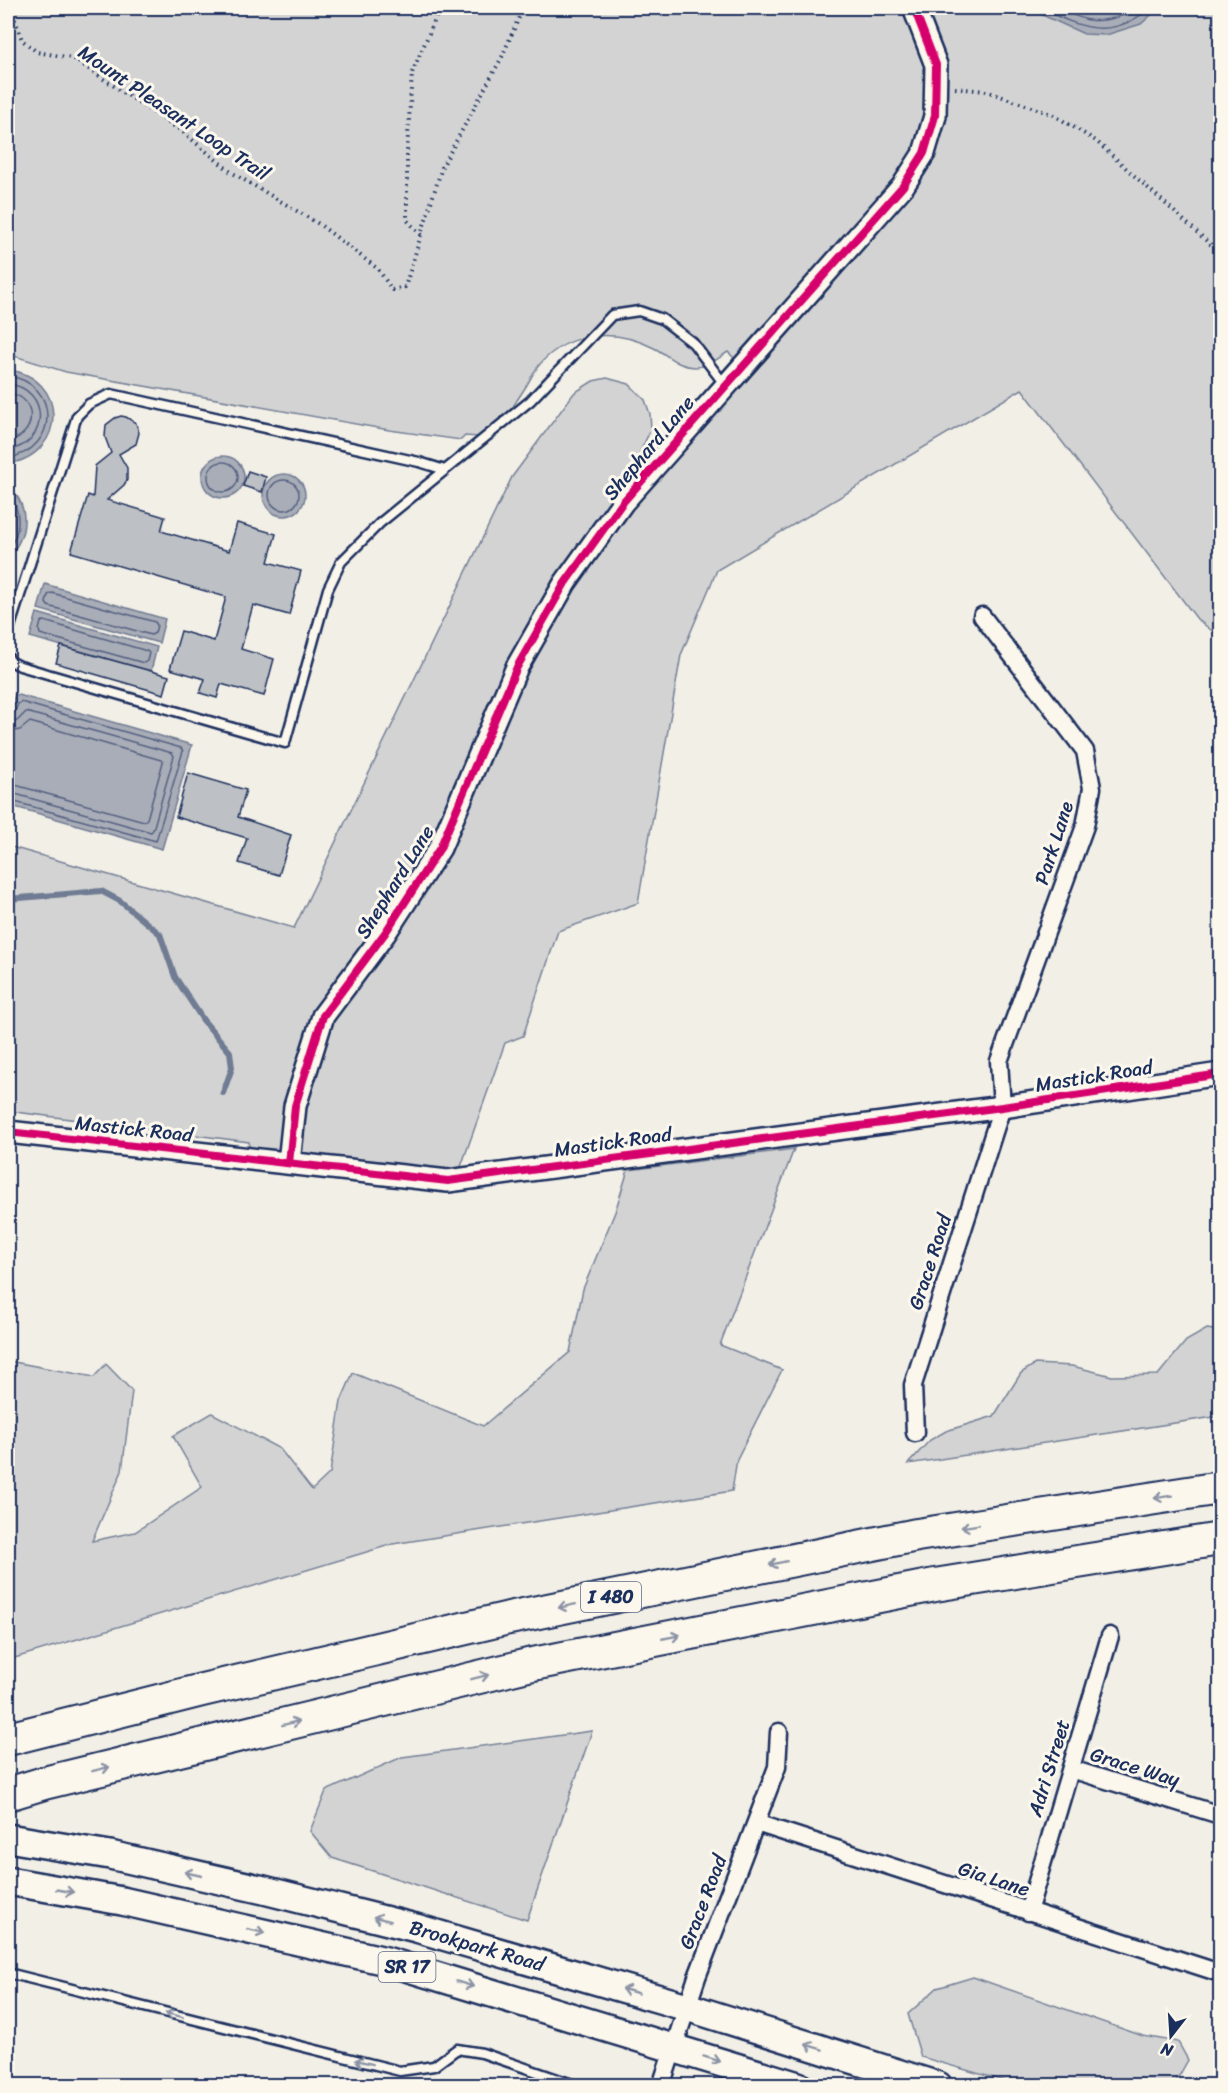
<svg xmlns="http://www.w3.org/2000/svg" width="1228" height="2093" font-family="Sriracha,sans-serif">
<style>
.green{fill:#d2d3d2;stroke:#768198;stroke-width:1.5}
.water{fill:#a9adb7;stroke:#707b93;stroke-width:1.5}
.lines{fill:none;stroke-linecap:round;stroke-linejoin:round}
.shore{stroke:#546182;stroke-width:1.5}
.stream{stroke:#707b93;stroke-width:6}
.building{fill:#bdc0c4;stroke:#1b2f5e;stroke-width:1.5}
.service-casing{stroke:#1b2f5e;stroke-width:13}
.minor-casing{stroke:#1b2f5e;stroke-width:21}
.tertiary-casing{stroke:#1b2f5e;stroke-width:26}
.primary-casing{stroke:#1b2f5e;stroke-width:32}
.motorway-casing{stroke:#1b2f5e;stroke-width:36}
.path{stroke:#1b2f5e;stroke-width:4;stroke-dasharray:1.5 4.5;stroke-linecap:butt}
.service{stroke:#fbf7ec;stroke-width:8}
.minor{stroke:#fbf7ec;stroke-width:16}
.tertiary{stroke:#fbf7ec;stroke-width:21}
.primary{stroke:#fbf7ec;stroke-width:27}
.motorway{stroke:#fbf7ec;stroke-width:32}
.cycleway-casing{stroke:#fbf7ec;stroke-width:11}
.cycleway{stroke:#d6006c;stroke-width:8}
.oneway{stroke:#8b93a5}
.labels{text-anchor:middle;dominant-baseline:central;stroke-width:6;stroke-linejoin:round;paint-order:stroke}
.shield{fill:#fbf7ec;stroke:#5e6b89;stroke-width:1.5}
.shield-label{font-size:18px;font-weight:bold;fill:#1b2f5e}
.street-label{font-size:20px;fill:#1b2f5e;stroke:#fbf7ec}
</style>
<rect width="100%" height="100%" fill="#f2efe6"/>
<filter id="ink" filterUnits="userSpaceOnUse"><feTurbulence type="fractalNoise" baseFrequency=".0167" numOctaves="2"/><feDisplacementMap in="SourceGraphic" scale="12" xChannelSelector="R" yChannelSelector="G"/><feConvolveMatrix kernelMatrix="1 2 1 2 8 2 1 2 1" color-interpolation-filters="sRGB"/></filter>
<g filter="url(#ink)">
<path class="green" d="M8,8H1220V637L1197,619L1022,389L717,570L681,655L638,903L558,931L523,1036L505,1043L458,1175L249,1152V1142L8,1111V846L294,928L512,477L574,393L593,381L607,378L629,384L645,400L650,414L651,429L640,452L647,458L734,358L728,352C717,359 708,367 695,367C678,367 668,355 654,348C616,328 569,331 540,364C534,371 530,380 525,388C514,405 503,421 493,438L465,436L461,440L389,430L66,372L8,354Z
M794,1149L720,1345L782,1370L737,1459L732,1491L393,1544L8,1660V1361L94,1377L106,1364L132,1391L122,1471L92,1541L135,1532L202,1487L173,1436L212,1413L280,1449L312,1490L330,1473L341,1401L353,1373L483,1426L570,1352L583,1289L615,1212L628,1170Z
M1207,1329L1220,1331V1416L908,1464L930,1440L946,1431L994,1416L1021,1373L1035,1364L1072,1366L1112,1376L1158,1375L1186,1341Z
M592,1731L527,1920L332,1858L310,1831L326,1791L402,1757Z
M973,1977L1143,2036L1178,2042L1188,2060L1174,2085H1018L921,2057L908,2014L937,1988Z"/>
<path class="water" d="M1027,8H1159L1141,24L1106,35L1084,34Z
M8,370C67,376 69,454 8,464Z
M202 477a21 21 0 1 1 42 0a21 21 0 1 1-42 0Z
M263 495a21 21 0 1 1 42 0a21 21 0 1 1-42 0Z
M8,485C30,506 29,535 8,557Z
M45,584L165,619L159,643L38,609Z
M37,613L157,647L151,671L30,637Z
M15,694L192,745L162,849L8,805V719Z"/>
<g class="lines">
<path class="shore" d="M1040,8C1081,28 1111,41 1150,8
M1057,8C1083,20 1093,25 1121,16C1128,14 1133,12 1139,8
M8,376C59,382 61,449 8,458
M8,384C50,388 50,444 8,450
M8,393C38,396 38,436 8,441
M208 477a15 15 0 1 1 30 0a15 15 0 1 1-30 0Z
M269 495a15 15 0 1 1 30 0a15 15 0 1 1-30 0Z
M8,493C21,508 22,533 8,548
M52,593L155,622L157,625L155,633L151,635L48,606L46,603L48,595Z
M44,621L147,651L149,653L147,661L144,663L40,634L39,630L41,622Z
M8,715L14,714L18,704L21,702L181,748L183,751L156,841L8,800
M8,723L17,721L26,712L172,753L174,756L153,830L151,832L8,792
M8,732L20,730L30,722L161,760L163,762L147,819L144,821L8,783"/>
<path class="stream" d="M8,899L101,891L120,901L160,934L175,977L203,1020L230,1052L232,1068L223,1093"/>
</g>
<path class="building" d="M121,416L126,417L136,423L139,433L136,444L119,454L127,468V480L124,485L107,500L165,517L161,531L229,551L237,523L276,534L268,562L301,571L289,615L253,605L241,649L274,659L264,696L221,684L217,698L200,693L205,679L170,669L181,631L214,641L226,597L71,552L88,495L93,497L95,466L111,453L105,437L106,425L115,418Z
M248,471L266,477L262,492L243,486Z
M61,646L169,676L164,694L56,663Z
M188,773L246,790L238,817L291,835L279,875L239,863L247,838L176,817Z"/>
<g class="lines">
<g class="service-casing">
<path id="service" d="M8,633L77,416L89,404L111,394L419,462L445,470
M8,657L10,661L20,666L285,743L328,589L341,562L380,523L530,401L612,315L639,311L662,319L693,343L725,385
M8,1973L400,2071L434,2066L457,2049L482,2053L578,2086"/>
</g>
<g class="minor-casing">
<path id="minor" d="M915,1433L913,1385L1002,1107L999,1061L1085,826L1092,788L1085,751L982,616
M1071,1769L1220,1815
M756,1823L1220,1973
M1028,1912L1110,1636
M661,2086L697,1977L777,1767L779,1732"/>
</g>
<g class="tertiary-casing">
<path id="tertiary" d="M8,1132L448,1181L1002,1107L1220,1074
M289,1163L295,1106L323,1016L385,933L440,848L517,667L565,583L623,502L903,186L924,153L935,116L936,65L914,8"/>
</g>
<g class="primary-casing">
<path id="primary" d="M8,1838L110,1855L264,1890L416,1928L687,2007L938,2086
M8,1881L122,1901L386,1961L798,2086"/>
</g>
<g class="motorway-casing">
<path id="motorway" d="M8,1739L202,1690L509,1618L917,1535L1220,1488
M8,1794L44,1783L528,1665L935,1585L1220,1539"/>
</g>
<path class="path" d="M11,8L22,40L37,52L72,58L99,76L184,133L231,172L319,224L378,269L392,290L405,287L442,167L502,57L523,8
M955,88L986,91L1054,115L1096,141L1220,253
M421,235L407,220V151L412,73L440,8"/>
<use href="#service" class="service"/>
<use href="#minor" class="minor"/>
<use href="#tertiary" class="tertiary"/>
<use href="#primary" class="primary"/>
<use href="#motorway" class="motorway"/>
<g class="cycleway-casing">
<path id="cycleway" d="M8,1132L448,1181L1002,1107L1220,1074
M289,1163L295,1106L323,1016L385,933L440,848L517,667L565,583L623,502L903,186L924,153L935,116L936,65L914,8"/>
</g>
<use href="#cycleway" class="cycleway"/>
</g>
<defs><path id="oneway-shaft" d="M-6 0H5M1.5-3L5.5 0L1.5 3" fill="none" stroke-width="1.6" stroke-linecap="round" stroke-linejoin="round" transform="scale(1.5)"/></defs>
<g class="oneway">
<use href="#oneway-shaft" transform="translate(1163 1497) rotate(171)"/>
<use href="#oneway-shaft" transform="translate(970 1526) rotate(171)"/>
<use href="#oneway-shaft" transform="translate(778 1563) rotate(168)"/>
<use href="#oneway-shaft" transform="translate(567 1606) rotate(168)"/>
<use href="#oneway-shaft" transform="translate(671 1637) rotate(-11)"/>
<use href="#oneway-shaft" transform="translate(480 1677) rotate(-14)"/>
<use href="#oneway-shaft" transform="translate(291 1723) rotate(-14)"/>
<use href="#oneway-shaft" transform="translate(101 1769) rotate(-14)"/>
<use href="#oneway-shaft" transform="translate(193 1874) rotate(-167)"/>
<use href="#oneway-shaft" transform="translate(65 1891) rotate(10)"/>
<use href="#oneway-shaft" transform="translate(382 1919) rotate(-166)"/>
<use href="#oneway-shaft" transform="translate(256 1931) rotate(13)"/>
<use href="#oneway-shaft" transform="translate(465 1984) rotate(17)"/>
<use href="#oneway-shaft" transform="translate(630 1991) rotate(-164)"/>
<use href="#oneway-shaft" transform="translate(174 2015) rotate(-166)"/>
<use href="#oneway-shaft" transform="translate(814 2047) rotate(-163)"/>
<use href="#oneway-shaft" transform="translate(712 2059) rotate(17)"/>
<use href="#oneway-shaft" transform="translate(364 2062) rotate(-166)"/>
</g>
</g>
<g class="labels">
<g class="shield">
<rect x="581" y="1582" width="60" height="30" rx="4.5"/>
<rect x="378.5" y="1952" width="57" height="30" rx="4.5"/>
</g>
<g class="shield-label">
<text x="611" y="1597">I 480</text>
<text x="407" y="1967">SR 17</text>
</g>
<g class="street-label">
<text transform="translate(174 113) rotate(34)">Mount Pleasant Loop Trail</text>
<text transform="translate(649 448) rotate(-50)">Shephard Lane</text>
<text transform="translate(1054 843) rotate(-72)">Park Lane</text>
<text transform="translate(395 882) rotate(-58)">Shephard Lane</text>
<text transform="translate(1094 1076) rotate(-9)">Mastick Road</text>
<text transform="translate(134 1129) rotate(6)">Mastick Road</text>
<text transform="translate(613 1142) rotate(-8)">Mastick Road</text>
<text transform="translate(930 1262) rotate(-72)">Grace Road</text>
<text transform="translate(1135 1767) rotate(17)">Grace Way</text>
<text transform="translate(1049 1768) rotate(-73)">Adri Street</text>
<text transform="translate(994 1879) rotate(18)">Gia Lane</text>
<text transform="translate(703 1902) rotate(-69)">Grace Road</text>
<text transform="translate(477 1946) rotate(16)">Brookpark Road</text>
</g>
</g>
<rect width="1228" height="2093" fill="none" stroke="#fbf7ec" stroke-width="30"/>
<rect x="15" y="15" width="1198" height="2063" fill="none" stroke="#1b2f5e" stroke-width="2" filter="url(#ink)"/>
<g transform="translate(1171 2036) rotate(197)" stroke="#fbf7ec" stroke-width="4.5" paint-order="stroke">
<path d="M0-4.5L10 22L0 15L-10 22Z" fill="#1b2f5e"/>
<text y="-9" font-size="16" font-weight="bold" text-anchor="middle" fill="#1b2f5e">N</text>
</g>
</svg>
